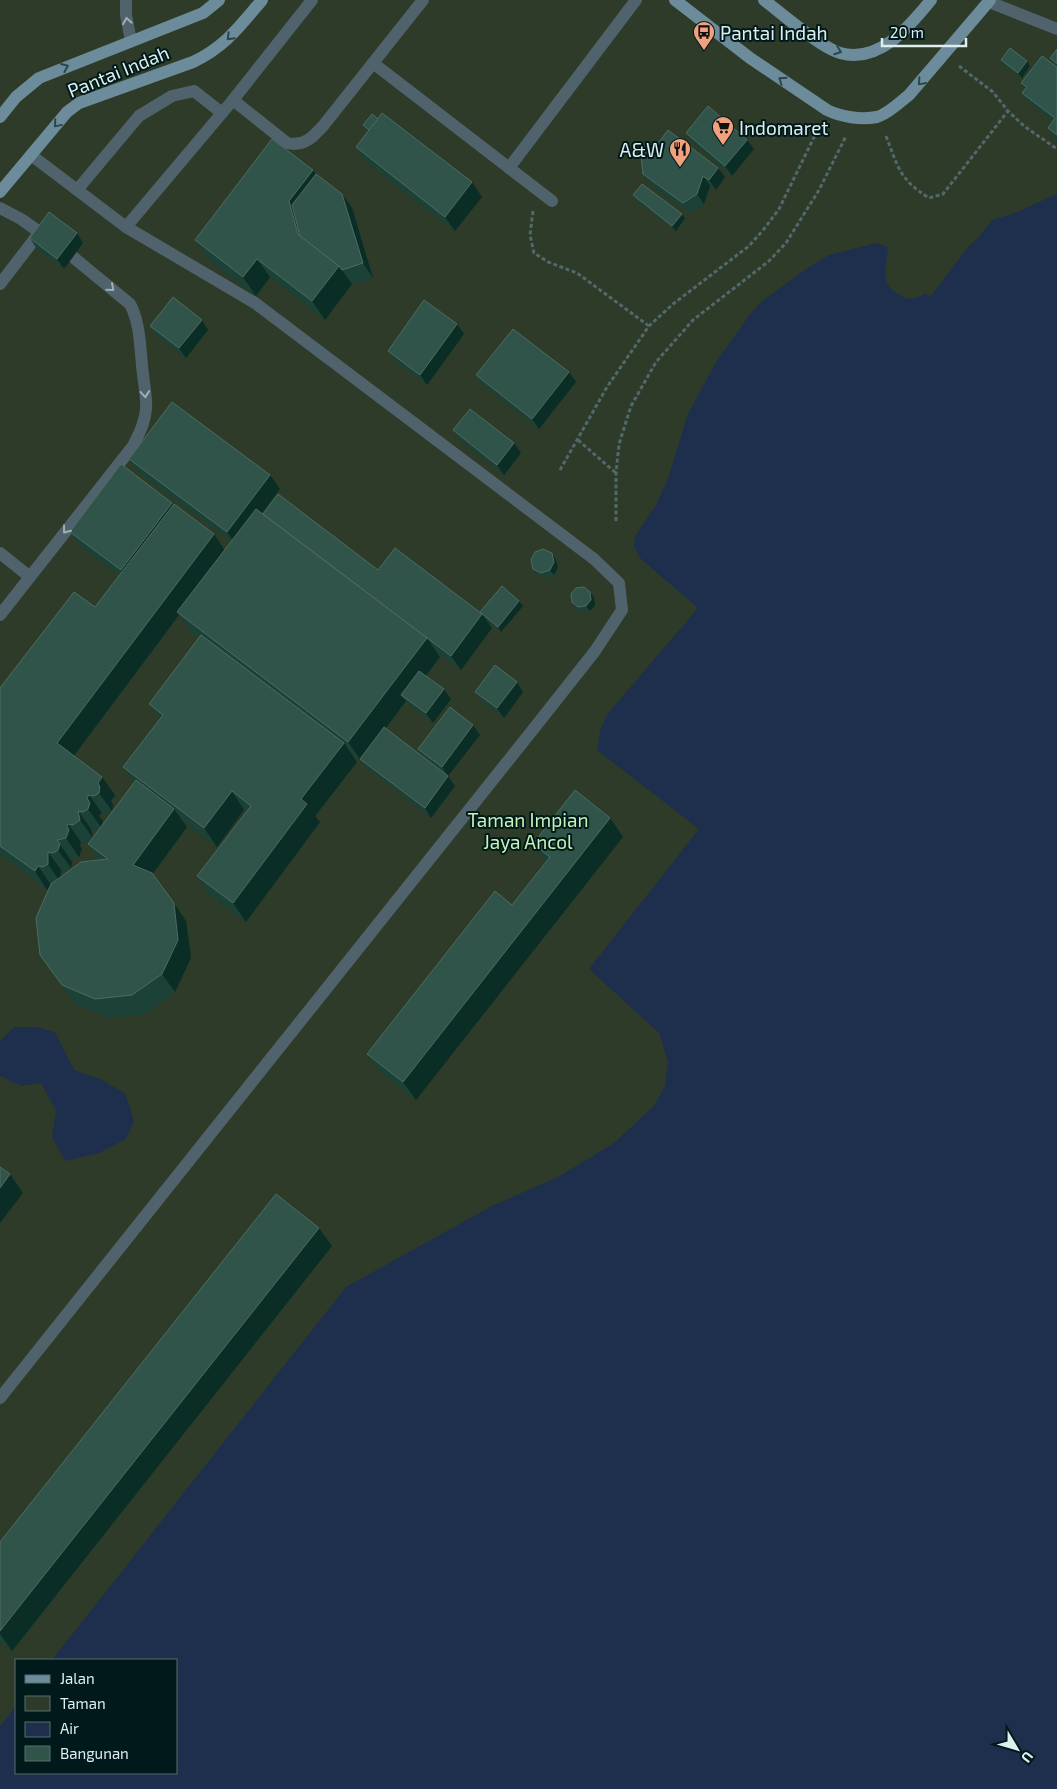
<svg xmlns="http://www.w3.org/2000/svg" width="1057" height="1789" font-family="'Exo 2',sans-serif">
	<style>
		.green { fill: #2d3b28; fill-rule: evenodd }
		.water { fill: #1e2f4e }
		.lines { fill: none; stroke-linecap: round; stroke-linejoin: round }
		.path { stroke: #51696b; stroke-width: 3; stroke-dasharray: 4 2.5; stroke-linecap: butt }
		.lane { stroke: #50636d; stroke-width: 12 }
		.secondary { stroke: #6c8b9b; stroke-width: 12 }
		.wall { fill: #1c4136; fill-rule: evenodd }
		.shaded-wall { fill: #0a2d26 }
		.building { fill: #31544a; stroke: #4c6c64 }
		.oneway { stroke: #9eafb4 }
		.oneway2 { stroke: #2b474e }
		.labels { text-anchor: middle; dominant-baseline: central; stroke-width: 4; stroke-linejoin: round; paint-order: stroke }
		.poi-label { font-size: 19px; fill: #deeeef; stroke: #00191a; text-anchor: start }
		.street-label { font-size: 19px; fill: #deeeef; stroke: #00191a }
		.park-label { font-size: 19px; fill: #c7f3b7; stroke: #00191a }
	</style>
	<rect width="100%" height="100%" fill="#052224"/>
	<path class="green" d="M0,0h1057v1789h-1057zM16,1660h160v113h-160z"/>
	<g class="water">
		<path d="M1057,194v1595h-1057v-63l16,-20v67h160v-113h-124l294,-373 146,-81 68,-30 54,-33 40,-37 11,-20 3,-24 -9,-29 -70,-64 110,-140 -102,-79 3,-19 6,-15 92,-108 -57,-49 -7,-12 1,-11 20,-29 13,-28 20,-65 28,-52 35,-49 10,-11 45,-33 23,-14 47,-12 12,4c-3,28 -9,40 20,52l11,-2 7,-4 4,4 39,-51 8,-7 15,-19 23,-7z"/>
		<polygon points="14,1027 36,1027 55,1032 74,1070 100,1079 125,1093 134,1121 126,1139 99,1153 65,1161 52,1137 56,1111 41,1083 21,1086 0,1076 0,1041"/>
	</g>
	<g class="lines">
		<g class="path">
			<polyline points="959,66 993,92 1008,111 1024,126 1057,149"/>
			<path d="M886,136c12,31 13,43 43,62l14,-4 65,-83"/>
			<polyline points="533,211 530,235 534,253 548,262 577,273 649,326"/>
			<polyline points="578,440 616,473"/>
			<polyline points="560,470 607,387 649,326 673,304 749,246 764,229 779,209 819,127"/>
			<polyline points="616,521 616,473 619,444 631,406 656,362 693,320 769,261 786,243 819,190 846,136"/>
		</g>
		<g class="lane">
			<polyline points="126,0 126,15 131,41"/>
			<polyline points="989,2 1057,29"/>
			<polyline points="373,63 552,201"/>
			<path d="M233,100l54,43c17,4 26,-6 36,-17l100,-126"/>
			<polyline points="509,168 636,0"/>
			<polyline points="77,190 139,116 172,96 194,91 222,113"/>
			<polyline points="0,208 21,219 45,236"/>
			<polyline points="126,227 233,100 312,0"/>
			<polyline points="0,284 40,232"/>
			<polyline points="0,553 30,577"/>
			<path d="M0,615l133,-169c6,-12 12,-23 13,-37 1,-11 -2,-24 -3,-35 -3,-22 -2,-50 -13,-70l-57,-47"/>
			<polyline points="0,1398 535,727 595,651 622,610 619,583 594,559 255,303 126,227 31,155"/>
		</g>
		<g class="secondary">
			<path d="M675,0l75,58 77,52c14,7 34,10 50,7 11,-3 23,-15 32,-22l81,-95"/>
			<path d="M764,0c17,13 57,48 76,53 39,11 69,-26 91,-53"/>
			<polyline points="0,117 16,97 39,78 203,13 219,0"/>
			<path d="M0,192l67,-80 12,-9 114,-41c32,-15 47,-36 69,-62"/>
		</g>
	</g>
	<g class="wall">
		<polygon points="1057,49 1057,66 1054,63 1050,58"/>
		<polygon points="1001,60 1027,61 1030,66 1022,78 1004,65"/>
		<polygon points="1057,67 1057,139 1054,137 1048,128 1053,121 1029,103 1022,93 1025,89 1021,83"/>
		<polygon points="363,125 482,197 455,231 366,162 356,147 368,131"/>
		<polygon points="686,133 754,149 732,176 693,143"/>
		<polygon points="316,174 342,194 352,208 373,278 352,284 325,320 270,277 256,296 208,259 195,240"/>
		<polygon points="643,174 725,177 716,190 710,186 704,204 689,213 650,184"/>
		<polygon points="633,195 685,218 676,231 636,200"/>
		<polygon points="77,233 83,243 64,269 36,248 30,238"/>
		<polygon points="150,326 208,330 186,358 157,336"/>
		<polygon points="464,334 427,385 395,361 388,351"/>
		<polygon points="476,375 576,382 539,429 483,385"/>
		<polygon points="453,430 514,443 521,453 504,475 460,440"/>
		<path d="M129,459l141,16 10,14 -18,24 116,57 102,42 43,-6 -22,26 -15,-12 6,8 -31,42 -25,-18 4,5 -14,19 18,13 7,10 -18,24 -25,-19 -2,-3 -20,28 69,57 -24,32 -64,-50 -6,-7 -11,-9 7,10 -42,54 5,6 -74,100 -36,-27 -13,-19 50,-65 -3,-1 -27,37 -34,-26 4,6 -35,47 34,47 5,37 -16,34 -30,22 -37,4 -34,-15 -34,-48 11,-70 -4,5 -47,-36v-166l95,-81 24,-32 -39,-29 -10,-14 102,-29 53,47 6,-9 -92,-68zM179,615l11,16 9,7 -50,66 11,15 -37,48 11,16 -33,43 2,-5 -4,-5 3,-3 5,1 5,-3 1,-6 -2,-4 4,-6 -41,-39zM100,828l-8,10 -1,-9 5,1zM91,839l-3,5 11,16 -38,17v-7l5,1 5,-3 1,-6 -2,-4 9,-1 3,-8 -2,-4 1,-3 5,2z"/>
		<polygon points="555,558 558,567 554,575 545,578 537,574 533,569"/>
		<polygon points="590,592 594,597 595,605 590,611 581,612 575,607 572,602"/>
		<polygon points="517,682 523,692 504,718 482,701 475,692"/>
		<polygon points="480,735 448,776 425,759 418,749"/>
		<polygon points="610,818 623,837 416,1100 380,1072 367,1054 512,905 546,862 533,844"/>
		<polygon points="332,1246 12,1651 0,1642 0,1542"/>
	</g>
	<g class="shaded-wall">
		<polygon points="1027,61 1030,66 1022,78 1018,73"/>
		<polygon points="747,140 754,149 732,176 725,166"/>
		<polygon points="718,168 725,177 716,190 709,180"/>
		<polygon points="313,170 326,189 301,238 298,234 289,201"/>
		<polygon points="703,176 710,186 704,204 697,194"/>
		<polygon points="472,182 482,197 455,231 445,217"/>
		<polygon points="342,194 352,208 373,278 363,263"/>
		<polygon points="682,214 685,218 676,231 672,226"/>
		<polygon points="77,233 83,243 64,269 57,259"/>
		<polygon points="257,259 270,277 256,296 243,277"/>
		<polygon points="339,266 352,284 325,320 312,301"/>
		<polygon points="202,320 208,330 186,358 179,348"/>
		<polygon points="457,324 464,334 427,385 420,375"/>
		<polygon points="569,372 576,382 539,429 532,419"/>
		<polygon points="514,443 521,453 504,475 497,465"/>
		<polygon points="270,475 280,489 237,546 227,532"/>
		<polygon points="172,503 182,517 131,584 121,570"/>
		<polygon points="214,534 226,552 177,612 179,615 70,761 57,743"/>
		<polygon points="552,553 555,558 558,567 554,575 550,570"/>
		<polygon points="590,592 594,597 595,605 590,611 586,606"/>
		<polygon points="519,601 523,606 501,632 498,627"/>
		<polygon points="482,614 492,628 461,670 451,656"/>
		<polygon points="427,638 440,657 408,699 401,695 406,701 362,760 360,759 348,742"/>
		<polygon points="517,682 523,692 504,718 497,708"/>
		<polygon points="444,689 451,699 433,723 426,713"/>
		<polygon points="473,725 480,735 448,776 442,767"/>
		<polygon points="344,743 357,762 315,816 320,822 246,922 233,903 301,799"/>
		<polygon points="448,776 455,786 431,818 425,808"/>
		<polygon points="102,777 115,795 111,801 113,805 112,811 99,793 98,783"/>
		<polygon points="232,791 244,810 217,847 204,828"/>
		<polygon points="89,795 102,813 99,816 103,821 101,827 88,809 87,798"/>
		<polygon points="174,809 187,827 146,883 133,865"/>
		<polygon points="78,811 91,829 93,838 80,820"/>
		<polygon points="610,818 623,837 416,1100 403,1082"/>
		<polygon points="68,824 81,842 80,845 82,849 79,857 66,838 67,826"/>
		<polygon points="57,840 72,862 71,868 58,850"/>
		<polygon points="48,852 61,870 61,883 48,864"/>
		<polygon points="38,866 51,885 47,890 35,871"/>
		<polygon points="174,903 186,921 191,958 175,992 162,974"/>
		<polygon points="10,1174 23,1193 0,1223 0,1188"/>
		<polygon points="319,1228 332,1246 12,1651 0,1634 0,1631"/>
	</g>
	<g class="building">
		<polygon points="1010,48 1027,61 1018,73 1001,60"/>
		<polygon points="1057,49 1057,64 1050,58"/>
		<polygon points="1042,56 1057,67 1057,135 1048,128 1055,118 1022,93 1027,87 1021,83"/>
		<polygon points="708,106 747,140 725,166 686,133"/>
		<polygon points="382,113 472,182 445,217 356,147"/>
		<polygon points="372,114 378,119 369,130 363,125"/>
		<polygon points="668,130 718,168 709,180 703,176 697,194 683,203 643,174 640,148 659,142"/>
		<polygon points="272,139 313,170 289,201 298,234 339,266 312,301 257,259 243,277 195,240"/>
		<polygon points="316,174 342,194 363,263 342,270 339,266 300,236 292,205"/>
		<polygon points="642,184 682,214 672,226 633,195"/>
		<polygon points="49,212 77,233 57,259 30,238"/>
		<polygon points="173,297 202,320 179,348 150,326"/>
		<polygon points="424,300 457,324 420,375 388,351"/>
		<polygon points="513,329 569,372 532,419 476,375"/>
		<polygon points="172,402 270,475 227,532 129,459"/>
		<polygon points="470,409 514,443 497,465 453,430"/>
		<polygon points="121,464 172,503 121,570 70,532"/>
		<polygon points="278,494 378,570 395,548 482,614 451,656 263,514"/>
		<polygon points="174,504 214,534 57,743 102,777 98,783 100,787 99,793 94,796 89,795 87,798 90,803 88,809 83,812 78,811 80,820 73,825 68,824 67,826 69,830 66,838 57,840 60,844 58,850 53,853 48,852 48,864 43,867 38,866 35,871 0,846 0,688 74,592 95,607"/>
		<polygon points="256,509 427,638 348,742 177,612"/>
		<polygon points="543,549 552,553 554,562 550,570 541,573 533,569 531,560 535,552"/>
		<polygon points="502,586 519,601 498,627 480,612"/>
		<polygon points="584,587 590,592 591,600 586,606 578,607 572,602 571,594 576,588"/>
		<polygon points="201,635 344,743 301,799 307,804 233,903 197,876 251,806 232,791 204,828 123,767 163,715 149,704"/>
		<polygon points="495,665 517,682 497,708 475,692"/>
		<polygon points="419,671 444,689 426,713 401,695"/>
		<polygon points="450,707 473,725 442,767 418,749"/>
		<polygon points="384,727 448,776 425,808 360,759"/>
		<polygon points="136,780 174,809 133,865 152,873 174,903 178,940 162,974 132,995 95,999 62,985 40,955 36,918 51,884 81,862 108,859 88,844"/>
		<polygon points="575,790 610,818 403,1082 367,1054 495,891 512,905 550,857 533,844"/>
		<polygon points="0,1167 10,1174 0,1188"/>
		<polygon points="276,1194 319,1228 0,1631 0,1542"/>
	</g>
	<defs><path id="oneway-chevron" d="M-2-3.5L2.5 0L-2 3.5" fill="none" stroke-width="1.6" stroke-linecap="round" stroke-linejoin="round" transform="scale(1.25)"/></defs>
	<g class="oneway">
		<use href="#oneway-chevron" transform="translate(127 21) rotate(-99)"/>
		<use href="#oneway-chevron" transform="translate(111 288) rotate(41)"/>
		<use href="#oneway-chevron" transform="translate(145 394) rotate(85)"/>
		<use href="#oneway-chevron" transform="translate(66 530) rotate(128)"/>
	</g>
	<g class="oneway2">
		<use href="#oneway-chevron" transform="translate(230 37) rotate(135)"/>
		<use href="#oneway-chevron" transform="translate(838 51) rotate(20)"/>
		<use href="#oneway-chevron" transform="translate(65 67) rotate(-23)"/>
		<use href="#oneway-chevron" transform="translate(782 80) rotate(-145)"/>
		<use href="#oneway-chevron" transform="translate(921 82) rotate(131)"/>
		<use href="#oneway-chevron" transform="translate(57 124) rotate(130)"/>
	</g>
	<defs>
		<g id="bus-pin" transform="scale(1.125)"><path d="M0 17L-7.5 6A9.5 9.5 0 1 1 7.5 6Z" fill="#f2a17e" stroke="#00191a"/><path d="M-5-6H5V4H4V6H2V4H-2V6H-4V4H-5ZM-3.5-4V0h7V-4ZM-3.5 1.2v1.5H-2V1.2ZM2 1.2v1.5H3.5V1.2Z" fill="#111"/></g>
		<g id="supermarket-pin" transform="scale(1.125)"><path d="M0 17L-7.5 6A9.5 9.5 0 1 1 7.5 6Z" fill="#f2a17e" stroke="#00191a"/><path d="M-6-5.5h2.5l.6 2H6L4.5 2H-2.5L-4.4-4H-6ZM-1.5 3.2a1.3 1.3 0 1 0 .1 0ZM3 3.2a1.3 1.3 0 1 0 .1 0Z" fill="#111"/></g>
		<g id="restaurant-pin" transform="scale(1.125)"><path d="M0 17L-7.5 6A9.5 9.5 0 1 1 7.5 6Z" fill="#f2a17e" stroke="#00191a"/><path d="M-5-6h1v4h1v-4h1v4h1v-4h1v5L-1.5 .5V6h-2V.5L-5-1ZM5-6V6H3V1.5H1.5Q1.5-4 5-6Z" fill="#111"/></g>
	</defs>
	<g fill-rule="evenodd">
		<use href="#bus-pin" x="704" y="32"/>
		<use href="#supermarket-pin" x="723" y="127"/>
		<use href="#restaurant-pin" x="680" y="149"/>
	</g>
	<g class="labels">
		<g class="poi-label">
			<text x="720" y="32">Pantai Indah</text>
			<text x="739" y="127">Indomaret</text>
			<text x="664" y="149" text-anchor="end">A&amp;W</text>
		</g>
		<g class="street-label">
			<text transform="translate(118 71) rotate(-22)">Pantai Indah</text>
		</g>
		<g class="park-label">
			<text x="528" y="819">Taman Impian<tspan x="528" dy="22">Jaya Ancol</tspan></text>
		</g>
	</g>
	<rect x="15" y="1659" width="162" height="115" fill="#00191a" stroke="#596e6f"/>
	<rect x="25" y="1675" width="25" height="8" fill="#6c8b9b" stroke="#596e6f"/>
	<text x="60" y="1684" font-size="15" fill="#deeeef">Jalan</text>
	<rect x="25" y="1696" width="25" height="15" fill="#2d3b28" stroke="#596e6f"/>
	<text x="60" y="1709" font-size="15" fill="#deeeef">Taman</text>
	<rect x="25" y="1722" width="25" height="15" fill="#1e2f4e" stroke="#596e6f"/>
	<text x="60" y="1734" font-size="15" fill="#deeeef">Air</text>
	<rect x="25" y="1746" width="25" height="15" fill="#31544a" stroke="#596e6f"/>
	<text x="60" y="1759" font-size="15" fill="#deeeef">Bangunan</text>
	<g transform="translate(1017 1749) rotate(128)" stroke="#00191a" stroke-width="4" paint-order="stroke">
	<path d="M0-4L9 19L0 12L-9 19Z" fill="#deeeef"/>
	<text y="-8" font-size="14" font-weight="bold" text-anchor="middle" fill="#deeeef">U</text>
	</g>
	<path d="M882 38v8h84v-8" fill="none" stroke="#deeeef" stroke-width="2.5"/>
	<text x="890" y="38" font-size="15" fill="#deeeef" stroke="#00191a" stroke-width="4" paint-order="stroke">20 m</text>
</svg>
